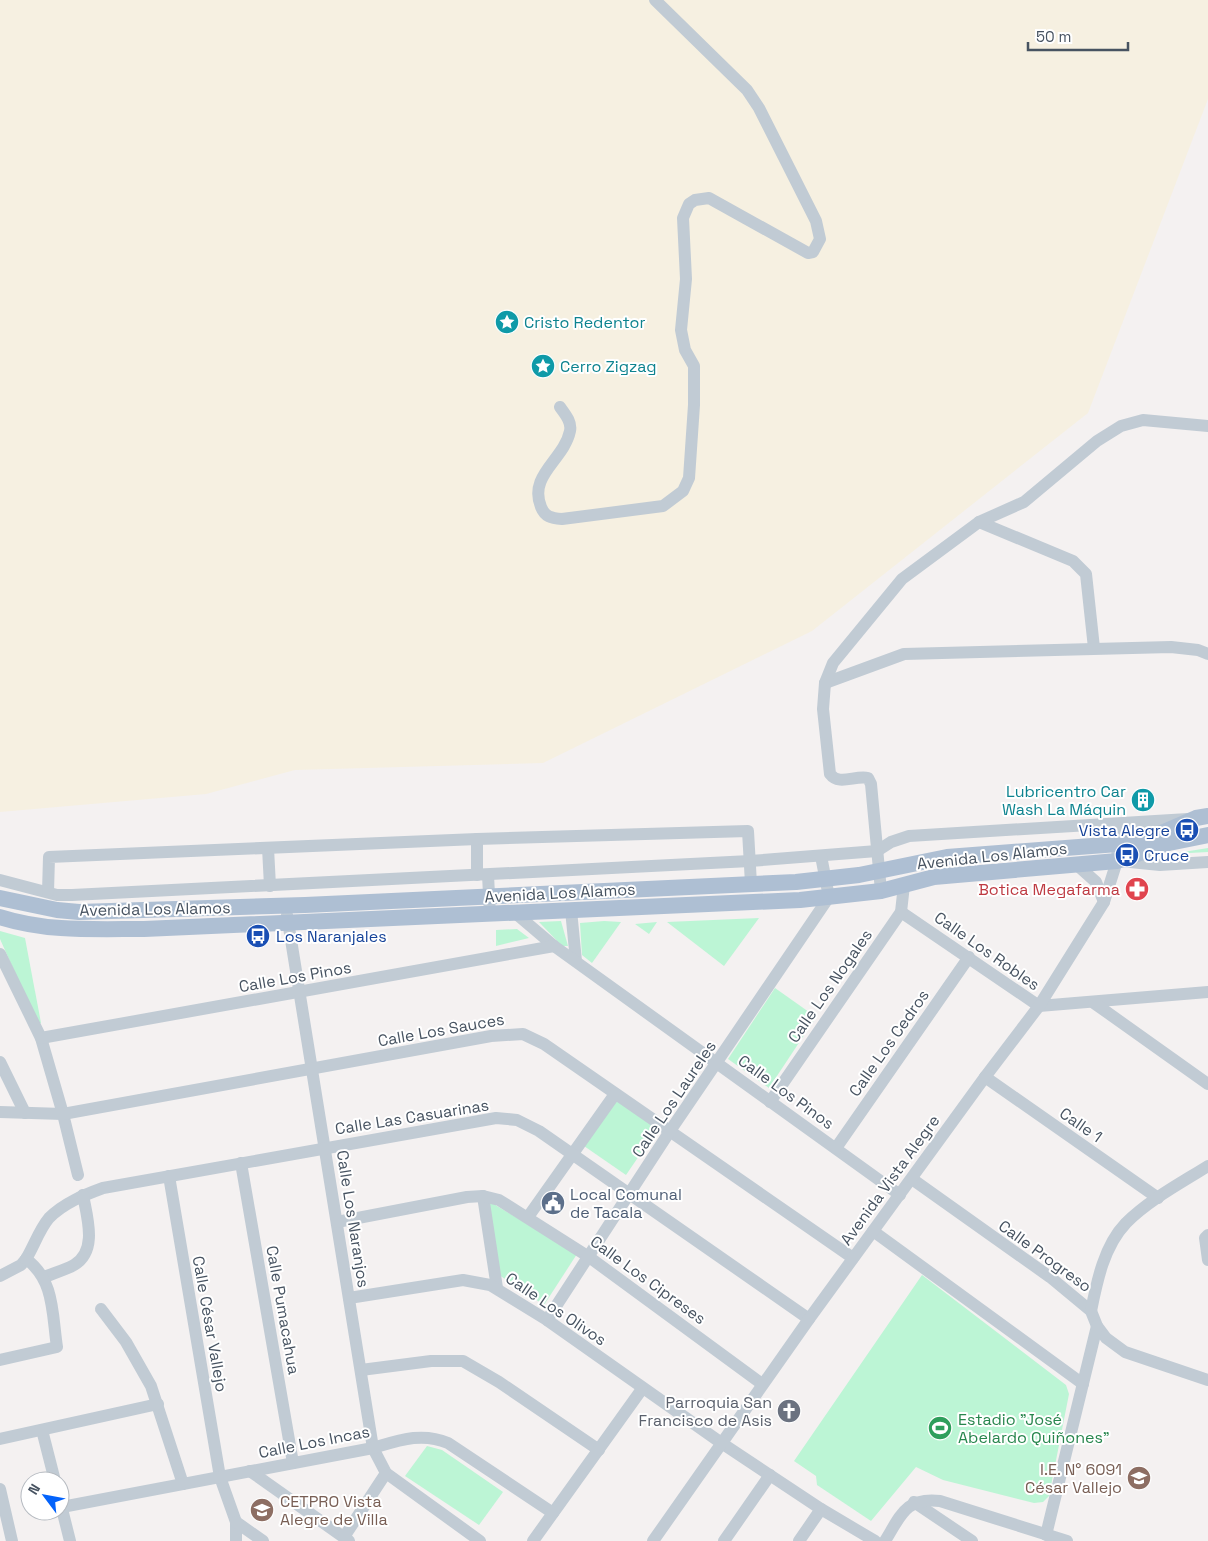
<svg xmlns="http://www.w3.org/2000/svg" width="1208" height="1541" font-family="'Space Grotesk',sans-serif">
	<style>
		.green { fill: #bcf5d5 }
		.sand { fill: #f6f0e1 }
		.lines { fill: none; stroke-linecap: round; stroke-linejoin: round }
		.minor { stroke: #c1cbd4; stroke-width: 12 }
		.major { stroke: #aebfd3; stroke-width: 16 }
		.labels { text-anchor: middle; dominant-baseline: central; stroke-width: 4; stroke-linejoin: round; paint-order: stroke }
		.culture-label { font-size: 16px; fill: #0d838f; stroke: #fff; text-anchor: start }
		.transit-label { font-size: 16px; fill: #164399; stroke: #fff; text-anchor: start }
		.street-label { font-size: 16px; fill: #475361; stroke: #fff }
		.health-label { font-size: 16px; fill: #be3a42; stroke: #fff; text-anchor: end }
		.service-label { font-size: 16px; fill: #4e5e75; stroke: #fff; text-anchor: start }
		.worship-label { font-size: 16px; fill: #5b616d; stroke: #fff; text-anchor: end }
		.leisure-label { font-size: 16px; fill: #27864d; stroke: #fff; text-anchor: start }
		.education-label { font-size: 16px; fill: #785e54; stroke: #fff; text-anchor: end }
	</style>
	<rect width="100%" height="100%" fill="#f4f1f1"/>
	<g class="green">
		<polygon points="1208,848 1208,852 1171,854"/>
		<polygon points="759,918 724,966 667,922"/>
		<polygon points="561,921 568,946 562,946 539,922"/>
		<polygon points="604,921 621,922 592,963 582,955 580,923"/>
		<polygon points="657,922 649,934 635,924"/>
		<polygon points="517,929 529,938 496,946 496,930"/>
		<polygon points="0,931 25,938 41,1023 38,1024 0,939"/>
		<polygon points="775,988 816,1017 769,1088 728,1059"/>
		<polygon points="616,1099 658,1128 626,1175 584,1146"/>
		<polygon points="492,1203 577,1254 544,1305 499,1275 488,1204"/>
		<polygon points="922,1275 1066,1385 1069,1394 1049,1496 1043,1502 1034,1503 943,1480 916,1467 871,1521 817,1485 816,1476 794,1461"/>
		<polygon points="427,1446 442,1450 503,1492 479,1525 405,1476"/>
	</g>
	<polygon class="sand" points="0,0 1208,0 1208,99 1088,413 812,631 543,763 295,770 206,794 0,812"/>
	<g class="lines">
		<g class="minor">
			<path d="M560,407c5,7 12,15 10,24 -6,29 -42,44 -29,76 4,10 10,11 21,12l101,-13 20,-15 6,-13 5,-73v-39l-9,-16 -4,-20 5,-51 -3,-61 6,-14 6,-4 14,-2 99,55 5,-1 7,-13 -4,-18 -57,-113 -12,-18 -92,-90"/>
			<polyline points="979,522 1073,561 1086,574 1094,648"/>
			<polyline points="825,683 904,654 1171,647 1198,650 1208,654"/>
			<polyline points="477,839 477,875"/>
			<polyline points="268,848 270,886"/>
			<polyline points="1120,861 1160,865 1208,862"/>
			<polyline points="1077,865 1096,882 1104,902"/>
			<polyline points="488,875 490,914"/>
			<polyline points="0,880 57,895 72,895 750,861 877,851 891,842 909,836 1188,819"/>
			<path d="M881,891l-10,-107 -3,-6c-13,-3 -29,8 -38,-4l-7,-65 2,-26 8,-20 69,-84 77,-57 45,-20 73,-61 24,-15 22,-6 65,6"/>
			<polyline points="48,892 49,857 477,839 748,831 751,884"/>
			<polyline points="571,910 576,961"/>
			<polyline points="514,912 554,946 900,1195"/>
			<polyline points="901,912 1039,1006 1208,992"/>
			<polyline points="287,915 373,1448 386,1473 480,1541"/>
			<polyline points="0,954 41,1038 63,1114 78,1175"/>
			<polyline points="1094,1003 1208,1084"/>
			<polyline points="41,1038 554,946"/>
			<polyline points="0,1062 25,1113"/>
			<polyline points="985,1077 1158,1198"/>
			<polyline points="770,1102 901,912 904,885"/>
			<polyline points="0,1112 63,1114 491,1036 523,1034 544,1044 853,1258"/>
			<polyline points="836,1148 969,957"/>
			<polyline points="241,1163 293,1463"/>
			<polyline points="169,1176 220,1477 236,1522 236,1541"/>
			<polyline points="912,1179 1050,1277 1091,1311 1097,1326 1106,1338 1125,1352 1208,1380"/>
			<polyline points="483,1196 497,1288"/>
			<polyline points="528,1217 615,1094"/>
			<polyline points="337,1222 467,1197 483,1196 499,1200 589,1257 762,1384"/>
			<polyline points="873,1231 1083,1384"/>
			<polyline points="1208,1235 1205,1238 1208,1260"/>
			<path d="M0,1276l21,-11 5,-6c8,-13 13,-29 23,-41 15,-15 35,-23 54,-30l393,-70 21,2 22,11 270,188"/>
			<path d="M44,1277c10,-4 21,-7 30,-12 24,-14 13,-48 9,-70"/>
			<polyline points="349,1298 463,1280 490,1285 547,1320 720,1442 821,1509 875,1541"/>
			<polyline points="101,1309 126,1342 151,1386 183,1484"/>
			<path d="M1091,1311c6,-30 13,-65 35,-88 23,-23 55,-40 82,-57"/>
			<polyline points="547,1320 670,1131 829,897 821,856"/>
			<path d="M0,1360l57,-13c-5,-32 -2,-67 -31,-88"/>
			<polyline points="361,1370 431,1361 463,1361 499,1382 599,1450"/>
			<polyline points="42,1430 55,1481"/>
			<polyline points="0,1439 158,1404"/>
			<polyline points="250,1471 349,1541"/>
			<polyline points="0,1489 12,1541"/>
			<polyline points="60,1501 70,1541"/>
			<polyline points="914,1502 972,1541"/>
			<path d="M62,1507l311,-59c27,-8 49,-16 75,-5l105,70"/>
			<polyline points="236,1522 263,1541"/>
			<polyline points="1046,1535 1097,1326"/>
			<polyline points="344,1537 386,1473"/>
			<polyline points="533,1541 642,1389"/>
			<polyline points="653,1541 809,1319 985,1077 1039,1006 1104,902 1117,861 1119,824"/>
			<polyline points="724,1541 770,1475"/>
			<polyline points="799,1541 821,1509"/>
			<path d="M885,1541c16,-26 21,-44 55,-40l127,40"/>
		</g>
		<g class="major">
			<polyline points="0,898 57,910 79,912 305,905 796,882 859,875 947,857 1118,844 1152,837 1196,818 1208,816"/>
			<path d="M0,917c47,15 95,12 144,12l656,-29 81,-9 53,-14 183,-16 52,-18 39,-8"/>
		</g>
	</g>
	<defs>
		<g id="sight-disc" transform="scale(1.25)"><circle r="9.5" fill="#0f9aa8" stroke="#fff"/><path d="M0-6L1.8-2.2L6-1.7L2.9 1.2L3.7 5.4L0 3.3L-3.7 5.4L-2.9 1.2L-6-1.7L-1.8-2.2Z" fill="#fff"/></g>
		<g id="building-disc" transform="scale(1.25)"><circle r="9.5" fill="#0f9aa8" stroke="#fff"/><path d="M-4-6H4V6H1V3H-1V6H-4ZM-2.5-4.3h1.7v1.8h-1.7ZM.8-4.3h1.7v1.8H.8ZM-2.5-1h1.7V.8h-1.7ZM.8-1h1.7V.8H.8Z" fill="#fff"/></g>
		<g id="bus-disc" transform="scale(1.25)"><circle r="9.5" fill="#1a4fb4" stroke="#fff"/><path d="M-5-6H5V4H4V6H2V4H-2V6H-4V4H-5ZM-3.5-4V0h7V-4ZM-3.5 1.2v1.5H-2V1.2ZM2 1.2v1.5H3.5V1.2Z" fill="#fff"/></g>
		<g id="pharmacy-disc" transform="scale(1.25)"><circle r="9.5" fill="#e0444e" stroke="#fff"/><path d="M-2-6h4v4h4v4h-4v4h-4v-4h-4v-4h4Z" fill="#fff"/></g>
		<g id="civic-disc" transform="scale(1.25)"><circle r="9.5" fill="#5c6f8a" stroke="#fff"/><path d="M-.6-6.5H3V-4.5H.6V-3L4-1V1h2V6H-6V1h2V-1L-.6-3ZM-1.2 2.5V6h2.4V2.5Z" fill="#fff"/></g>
		<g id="church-disc" transform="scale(1.25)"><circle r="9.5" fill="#6b7280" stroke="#fff"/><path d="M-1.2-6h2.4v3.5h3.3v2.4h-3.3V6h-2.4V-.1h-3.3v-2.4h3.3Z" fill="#fff"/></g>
		<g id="stadium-disc" transform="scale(1.25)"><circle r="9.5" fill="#2e9e5b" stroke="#fff"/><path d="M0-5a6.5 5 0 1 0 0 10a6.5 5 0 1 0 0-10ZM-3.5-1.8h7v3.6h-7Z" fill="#fff"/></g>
		<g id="school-disc" transform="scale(1.25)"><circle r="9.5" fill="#8d6e63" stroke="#fff"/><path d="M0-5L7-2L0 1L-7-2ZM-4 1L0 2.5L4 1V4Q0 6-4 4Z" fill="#fff"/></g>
		<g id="university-disc" transform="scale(1.25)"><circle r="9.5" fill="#8d6e63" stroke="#fff"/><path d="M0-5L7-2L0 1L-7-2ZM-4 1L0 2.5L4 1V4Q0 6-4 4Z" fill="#fff"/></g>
	</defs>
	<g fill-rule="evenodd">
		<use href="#sight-disc" x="507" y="322"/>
		<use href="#sight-disc" x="543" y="366"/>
		<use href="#building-disc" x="1143" y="800"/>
		<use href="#bus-disc" x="1187" y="830"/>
		<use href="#bus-disc" x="1127" y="855"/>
		<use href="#pharmacy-disc" x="1137" y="889"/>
		<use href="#bus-disc" x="258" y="936"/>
		<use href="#civic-disc" x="553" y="1203"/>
		<use href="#church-disc" x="789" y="1411"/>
		<use href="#stadium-disc" x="940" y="1428"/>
		<use href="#school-disc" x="1139" y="1478"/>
		<use href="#university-disc" x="262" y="1510"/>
	</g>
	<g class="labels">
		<g class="culture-label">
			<text x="524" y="322">Cristo Redentor</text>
			<text x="560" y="366">Cerro Zigzag</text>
			<text x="1126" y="791" text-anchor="end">Lubricentro Car<tspan x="1126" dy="18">Wash La Máquin</tspan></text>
		</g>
		<g class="transit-label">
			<text x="1170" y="830" text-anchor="end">Vista Alegre</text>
			<text x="1144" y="855">Cruce</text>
			<text x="276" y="936">Los Naranjales</text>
		</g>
		<g class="street-label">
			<text transform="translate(992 856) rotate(-6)">Avenida Los Alamos</text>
			<text transform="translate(560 893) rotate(-3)">Avenida Los Alamos</text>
			<text transform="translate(155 909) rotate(-1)">Avenida Los Alamos</text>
			<text transform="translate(987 951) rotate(35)">Calle Los Robles</text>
			<text transform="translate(295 977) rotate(-10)">Calle Los Pinos</text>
			<text transform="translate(830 986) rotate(-55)">Calle Los Nogales</text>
			<text transform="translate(441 1030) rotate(-10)">Calle Los Sauces</text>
			<text transform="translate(889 1043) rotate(-55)">Calle Los Cedros</text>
			<text transform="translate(786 1092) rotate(36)">Calle Los Pinos</text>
			<text transform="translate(674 1099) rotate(-56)">Calle Los Laureles</text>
			<text transform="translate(412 1117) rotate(-9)">Calle Las Casuarinas</text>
			<text transform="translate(1081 1125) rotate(35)">Calle 1</text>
			<text transform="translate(890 1180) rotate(-54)">Avenida Vista Alegre</text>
			<text transform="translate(353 1219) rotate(81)">Calle Los Naranjos</text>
			<text transform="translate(1045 1256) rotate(36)">Calle Progreso</text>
			<text transform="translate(648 1280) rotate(36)">Calle Los Cipreses</text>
			<text transform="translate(556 1309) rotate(34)">Calle Los Olivos</text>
			<text transform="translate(283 1310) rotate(80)">Calle Pumacahua</text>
			<text transform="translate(210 1324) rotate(80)">Calle César Vallejo</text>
			<text transform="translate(314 1442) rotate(-11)">Calle Los Incas</text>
		</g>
		<g class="health-label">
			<text x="1120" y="889">Botica Megafarma</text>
		</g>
		<g class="service-label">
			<text x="570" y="1194">Local Comunal<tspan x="570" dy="18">de Tacala</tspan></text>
		</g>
		<g class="worship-label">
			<text x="772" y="1402">Parroquia San<tspan x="772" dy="18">Francisco de Asis</tspan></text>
		</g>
		<g class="leisure-label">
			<text x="958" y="1419">Estadio "José<tspan x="958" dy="18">Abelardo Quiñones"</tspan></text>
		</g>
		<g class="education-label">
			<text x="1122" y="1469">I.E. N° 6091<tspan x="1122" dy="18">César Vallejo</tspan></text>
			<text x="280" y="1501" text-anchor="start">CETPRO Vista<tspan x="280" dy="18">Alegre de Villa</tspan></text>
		</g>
	</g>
	<g transform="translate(45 1496) rotate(302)"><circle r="24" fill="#ffffff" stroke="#b5bac0"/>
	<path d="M0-4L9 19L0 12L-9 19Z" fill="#0463fb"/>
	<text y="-8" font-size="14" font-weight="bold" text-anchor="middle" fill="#475361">N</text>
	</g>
	<path d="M1028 42v8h100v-8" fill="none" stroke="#475361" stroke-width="2.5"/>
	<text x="1036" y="42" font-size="15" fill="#475361" stroke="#ffffff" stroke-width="4" paint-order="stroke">50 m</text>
</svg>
